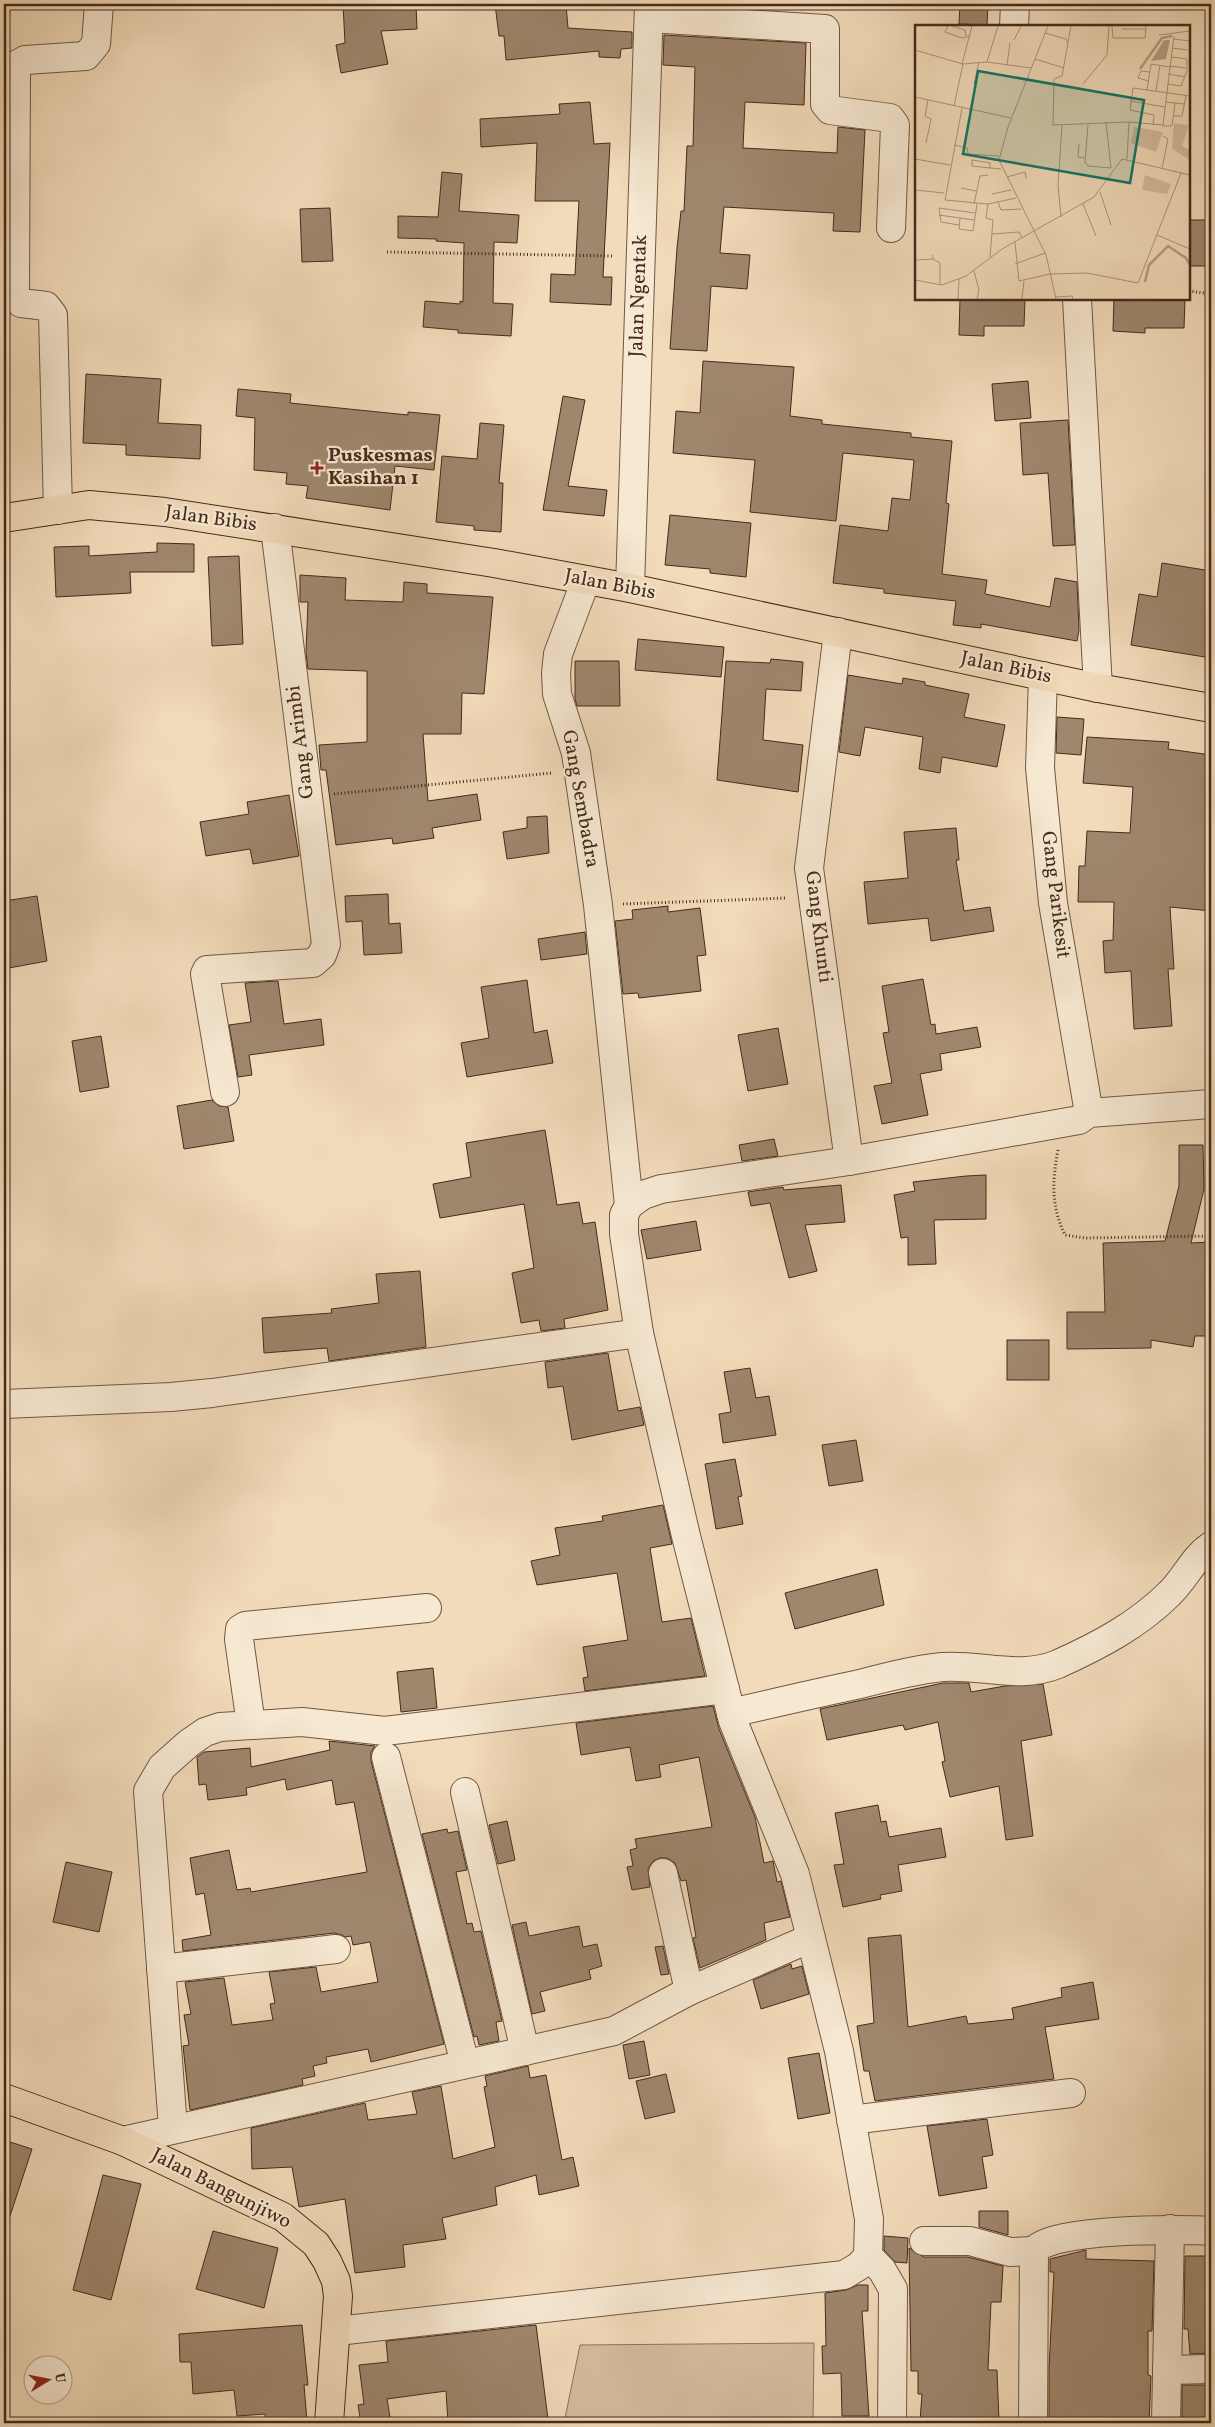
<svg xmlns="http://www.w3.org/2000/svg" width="1215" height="2427" font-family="Vollkorn,serif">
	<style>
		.green { fill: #d5bd9f; stroke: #8d745d }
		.building { fill: #9f876e; stroke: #452b1b }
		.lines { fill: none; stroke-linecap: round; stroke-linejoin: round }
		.minor-casing { stroke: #705743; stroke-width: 30 }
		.major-casing { stroke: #452b1b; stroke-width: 30 }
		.path { stroke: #452b1b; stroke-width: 3; stroke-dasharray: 1 2.5; stroke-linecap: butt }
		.minor { stroke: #f7e8d2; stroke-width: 28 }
		.major { stroke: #f2dbba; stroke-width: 28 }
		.poi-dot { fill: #8f2418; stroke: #f7e8d2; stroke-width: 2 }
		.labels { text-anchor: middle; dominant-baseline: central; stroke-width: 4.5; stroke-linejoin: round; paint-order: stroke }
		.street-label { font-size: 20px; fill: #452b1b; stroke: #f7e8d2 }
		.poi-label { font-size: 20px; font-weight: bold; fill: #452b1b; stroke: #f7e8d2; text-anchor: start }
		.inset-river { fill: none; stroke: #b79f84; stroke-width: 2.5 }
		.inset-road { fill: none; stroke: #ad957a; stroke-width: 1 }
		.view { fill: #0f766e; fill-opacity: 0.15; stroke: #0f766e; stroke-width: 2.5 }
		.inset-edge { fill: none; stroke: #452b1b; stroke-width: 2.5 }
	</style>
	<rect width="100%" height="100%" fill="#f2dbba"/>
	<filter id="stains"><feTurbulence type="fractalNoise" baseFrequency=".004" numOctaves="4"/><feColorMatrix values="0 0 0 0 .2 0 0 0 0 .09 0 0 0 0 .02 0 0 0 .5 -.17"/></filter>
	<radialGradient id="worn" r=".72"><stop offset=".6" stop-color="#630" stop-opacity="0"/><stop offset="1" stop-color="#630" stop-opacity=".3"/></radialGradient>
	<polygon class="green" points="814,2343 813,2423 564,2423 580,2345"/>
	<g class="building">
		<polygon points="343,4 416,4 417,29 381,31 388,64 341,73 336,45 345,43"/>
		<polygon points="495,4 566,4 568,28 632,32 632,48 621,49 620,58 599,57 599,51 506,60 504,36 499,36"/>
		<polygon points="960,4 988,4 987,25 959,24"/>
		<polygon points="664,35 806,43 804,105 745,102 743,148 837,153 838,127 865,130 860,232 833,231 834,213 724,207 720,253 750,255 747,289 711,286 707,351 670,349 677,248 681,211 684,211 687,146 693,146 695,67 663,65"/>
		<polygon points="590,102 594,144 610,143 603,277 612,277 611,305 550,302 551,274 575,275 579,201 535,201 537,143 481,147 480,119 560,114 559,104"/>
		<polygon points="442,172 462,174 459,211 519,215 517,243 494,242 493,303 513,304 511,336 458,333 458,330 423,327 425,301 460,304 460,301 463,302 464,243 436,241 437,239 398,238 398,216 438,217"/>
		<polygon points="330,208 333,261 302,262 300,209"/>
		<rect x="1189" y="220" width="22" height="46"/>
		<polygon points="960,299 1025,299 1024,326 984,326 984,336 959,335"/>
		<polygon points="1114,299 1185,299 1184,328 1145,328 1145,333 1113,331"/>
		<polygon points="703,361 794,367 790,416 822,420 822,424 911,433 911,437 952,441 946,503 949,504 942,574 987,580 985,594 1050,607 1055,578 1077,582 1079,630 1077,641 981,624 981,628 953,625 956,601 884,593 884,589 833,583 840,525 888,531 892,498 910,500 914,460 843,453 836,521 750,512 755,460 673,453 676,411 700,413"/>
		<polygon points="86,374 161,379 158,423 201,425 200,459 126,455 126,445 83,443"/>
		<polygon points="1028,381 1031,418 995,421 992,384"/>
		<polygon points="238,389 291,394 290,403 408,415 408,412 440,415 434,470 395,466 390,510 306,498 308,486 286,484 287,473 254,470 255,418 236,416"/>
		<polygon points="563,396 585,400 568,486 607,490 604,516 543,510"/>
		<polygon points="1068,420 1075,545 1053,546 1048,473 1023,475 1020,423"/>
		<polygon points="480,423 504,425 499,483 503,483 501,532 474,530 474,526 436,522 442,456 477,459"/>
		<polygon points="670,515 751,523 746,577 710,573 710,569 665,565"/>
		<polygon points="157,543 194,544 194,572 130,572 131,593 56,597 54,547 89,546 89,556 157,552"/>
		<polygon points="239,556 243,644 212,646 208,557"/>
		<polygon points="1162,563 1211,571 1211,658 1131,645 1139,594 1157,597"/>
		<polygon points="300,575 346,578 345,600 403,602 404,582 427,584 427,593 493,597 484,694 462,693 461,734 423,734 428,801 477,794 481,820 432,828 434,838 393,844 392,838 336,845 326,770 321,770 319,745 367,742 367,671 308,669 306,652 308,602 300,602"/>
		<polygon points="638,639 724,647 721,677 635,670"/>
		<polygon points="771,659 803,662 801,691 766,689 763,740 803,745 798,792 717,780 726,661 770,663"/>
		<polygon points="575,661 619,661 620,706 577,706 575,699"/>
		<polygon points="848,675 902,684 903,678 925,682 925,685 969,694 964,717 1005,725 997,767 942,757 940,773 919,769 923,737 865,727 860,756 839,752"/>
		<polygon points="1057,717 1084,719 1081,755 1056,753"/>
		<polygon points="1087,737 1169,742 1168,749 1211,755 1211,829 1205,870 1211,870 1211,911 1170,907 1174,969 1168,969 1172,1026 1134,1029 1131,971 1105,973 1103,941 1113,940 1114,902 1078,902 1079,866 1085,866 1087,831 1130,833 1133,787 1083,783"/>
		<polygon points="289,795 299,856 253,864 250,849 206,856 200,822 249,814 247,802"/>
		<polygon points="547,816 549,853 507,859 503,832 527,828 527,817"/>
		<polygon points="956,828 959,860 956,860 964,911 990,907 994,931 931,941 928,918 868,924 864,882 908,878 904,832"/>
		<polygon points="388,894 389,924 400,923 402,953 364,955 362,921 346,922 345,896"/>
		<polygon points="37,896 47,961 9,968 4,938 4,901"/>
		<polygon points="668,906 668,912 700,908 706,955 697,956 701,991 639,998 638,993 623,994 615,921 633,919 632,910"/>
		<polygon points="585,932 587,954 541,960 538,939"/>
		<polygon points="923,979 931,1025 935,1024 936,1034 977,1027 981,1047 940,1054 942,1070 920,1074 928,1115 882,1124 874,1086 892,1083 883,1033 889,1032 882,986"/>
		<polygon points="527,980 534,1033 547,1030 553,1063 467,1077 461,1043 489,1038 481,987"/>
		<polygon points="278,981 284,1024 321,1019 324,1045 249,1055 252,1075 238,1077 229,1025 251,1022 245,983"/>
		<polygon points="778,1028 788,1084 748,1091 738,1035"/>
		<polygon points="101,1036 109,1087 80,1092 72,1041"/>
		<polygon points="212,1100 219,1106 228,1107 234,1141 184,1149 177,1106"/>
		<polygon points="545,1130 557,1205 579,1202 583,1224 595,1222 608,1310 564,1319 565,1328 541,1331 539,1320 521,1323 512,1273 534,1268 524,1204 440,1218 433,1184 471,1177 466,1143"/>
		<polygon points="774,1139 778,1156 742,1161 739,1145"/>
		<polygon points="1179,1145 1203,1145 1204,1189 1191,1243 1211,1242 1211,1336 1195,1336 1193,1347 1151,1340 1151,1348 1067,1349 1067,1312 1105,1312 1103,1243 1165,1241 1179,1186"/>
		<polygon points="986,1175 986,1219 934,1220 936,1264 908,1265 908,1237 901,1238 894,1195 915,1191 913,1182 966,1176"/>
		<polygon points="841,1185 845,1222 805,1225 817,1271 789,1278 770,1203 751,1206 748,1192 783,1187 784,1190"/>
		<polygon points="696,1221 701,1250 647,1259 641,1230"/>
		<polygon points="420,1271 426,1347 329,1361 327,1348 264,1353 262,1318 332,1313 331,1309 379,1303 376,1274"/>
		<rect x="1007" y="1340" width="42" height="40"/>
		<polygon points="608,1353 618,1411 640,1407 644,1425 572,1440 563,1386 548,1388 545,1362"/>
		<polygon points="750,1368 756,1398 769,1396 776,1435 723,1443 719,1414 731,1412 724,1372"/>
		<polygon points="856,1440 863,1481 829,1486 822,1445"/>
		<polygon points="735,1459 742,1496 738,1497 743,1524 716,1529 705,1464"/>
		<polygon points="663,1505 672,1544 650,1548 662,1622 691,1618 705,1676 585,1691 583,1678 588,1677 583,1647 628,1640 617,1573 537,1585 531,1561 560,1555 555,1528 603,1521 602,1516"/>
		<polygon points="877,1569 884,1605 795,1629 785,1593"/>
		<polygon points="433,1668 437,1708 401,1712 397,1672"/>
		<polygon points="943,1683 969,1683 971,1692 1005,1686 1043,1684 1052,1735 1021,1741 1033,1836 1006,1840 999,1786 950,1797 942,1762 945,1761 938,1722 905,1730 903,1725 827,1740 820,1709"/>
		<polygon points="713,1706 719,1729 755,1817 764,1863 773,1861 777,1882 781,1881 790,1917 764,1923 766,1940 700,1968 693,1938 696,1937 686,1880 681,1881 675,1863 667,1858 660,1858 653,1861 648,1869 650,1887 632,1890 627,1867 633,1866 630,1850 637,1848 635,1839 712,1827 699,1757 659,1765 661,1777 636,1781 630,1747 581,1755 576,1723"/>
		<polygon points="329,1741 375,1746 371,1752 371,1761 444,2044 371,2062 368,2049 326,2057 327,2063 313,2066 315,2076 302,2079 303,2085 190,2110 183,2046 189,2045 184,2015 191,2014 185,1982 224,1978 232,2025 273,2020 270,2004 275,2003 269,1972 316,1967 321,1992 378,1982 370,1942 353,1945 351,1936 345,1937 342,1935 334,1933 183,1951 182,1940 211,1935 204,1893 196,1895 190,1858 229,1850 237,1890 250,1888 251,1892 367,1872 354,1802 336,1805 332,1780 287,1790 285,1779 246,1788 247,1795 208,1800 206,1784 199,1785 197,1757 204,1752 250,1748 251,1767 330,1750"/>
		<polygon points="878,1805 881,1822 886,1821 889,1837 941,1828 946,1857 898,1865 902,1891 880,1895 881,1899 843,1907 834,1865 844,1864 835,1813"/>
		<polygon points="507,1821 515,1860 498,1864 489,1825"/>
		<polygon points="447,1829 448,1833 458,1831 467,1870 456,1872 467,1924 472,1923 474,1932 481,1931 502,2021 496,2022 499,2041 479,2045 477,2036 474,2037 422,1834"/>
		<polygon points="66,1862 112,1872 99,1932 53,1922"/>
		<polygon points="526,1922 529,1936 579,1926 583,1947 597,1944 602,1966 589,1970 591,1979 540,1992 545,2011 532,2014 512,1925"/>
		<polygon points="901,1935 908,2027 966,2016 968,2024 1014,2019 1012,2008 1062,1997 1061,1988 1093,1982 1099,2019 1045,2027 1054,2079 875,2101 869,2071 864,2071 857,2026 874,2023 868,1938"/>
		<polygon points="663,1946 669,1974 661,1975 655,1947"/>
		<polygon points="791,1964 792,1969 802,1966 809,1994 761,2009 753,1980"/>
		<polygon points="644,2041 650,2075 629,2079 623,2045"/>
		<polygon points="819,2053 830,2113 798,2119 788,2058"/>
		<polygon points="528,2066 530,2078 546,2075 562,2160 573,2157 579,2186 539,2195 536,2175 495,2187 497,2205 442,2218 446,2239 403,2245 405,2267 355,2273 345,2199 299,2207 292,2167 252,2169 251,2128 365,2103 368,2120 417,2114 412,2092 441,2086 453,2159 495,2147 484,2087 487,2086 485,2076"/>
		<polygon points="666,2074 675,2112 645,2119 636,2081"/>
		<polygon points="987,2119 993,2155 982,2157 987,2188 939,2196 927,2126"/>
		<polygon points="4,2140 32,2149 8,2222 4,2221"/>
		<polygon points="103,2175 141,2184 111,2300 73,2290"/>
		<polygon points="979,2211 1008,2211 1008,2235 979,2227"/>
		<polygon points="213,2231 278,2248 264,2308 196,2289"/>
		<polygon points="884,2236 908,2238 907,2263 895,2262 884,2250"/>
		<polygon points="909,2248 924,2257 968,2257 1003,2266 1001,2302 991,2302 988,2370 997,2370 999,2421 949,2423 920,2421 922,2394 918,2394 918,2371 911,2371"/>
		<polygon points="1086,2250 1086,2259 1154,2261 1152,2331 1148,2331 1148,2375 1151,2376 1149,2423 1049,2423 1049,2368 1054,2272 1050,2272 1050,2259"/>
		<polygon points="1185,2256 1211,2256 1211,2353 1190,2354 1188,2329 1184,2329"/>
		<polygon points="858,2285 868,2285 868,2311 862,2311 869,2416 842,2416 841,2373 823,2374 822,2346 826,2346 825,2293 846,2290"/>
		<polygon points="302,2325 308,2385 304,2385 307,2421 266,2423 265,2414 237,2416 234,2390 193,2394 191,2362 180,2362 179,2334"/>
		<polygon points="536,2325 548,2419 448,2423 446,2391 387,2399 391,2423 361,2423 358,2405 364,2404 359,2365 388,2362 386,2341"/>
		<polygon points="1182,2385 1211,2385 1211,2420 1182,2418"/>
	</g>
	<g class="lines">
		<g class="minor-casing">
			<g id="minor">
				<polyline points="649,18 825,29 825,104 830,110 890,118 895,125 891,228"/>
				<polyline points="1014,26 1015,4"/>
				<polyline points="1077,299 1098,688"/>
				<polyline points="58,510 53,315 46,306 21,303 15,295 16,65 25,60 86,56 96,44 99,4"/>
				<polyline points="586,580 558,654 556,673 557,694 576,753 598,905 629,1205"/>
				<polyline points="630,588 649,4"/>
				<polyline points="838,632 809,868 849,1161"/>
				<polyline points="1043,676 1040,768 1053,903 1089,1113"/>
				<polyline points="225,1092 205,974 207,970 313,963 322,955 326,944 275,528"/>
				<polyline points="4,1404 171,1397 212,1393 639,1333"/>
				<path d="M731,1713c43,-10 86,-20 129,-29 27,-7 54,-14 82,-17 39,-3 78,13 116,-3 40,-18 80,-39 111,-70 16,-15 24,-36 42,-48"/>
				<polyline points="251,1725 239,1639 240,1629 245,1626 427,1608"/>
				<polyline points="386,1757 465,2064"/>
				<polyline points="465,1792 525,2051"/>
				<polyline points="663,1873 689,1991"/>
				<polyline points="161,1969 336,1949"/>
				<polyline points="851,2120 1071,2093"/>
				<polyline points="173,2128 148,1791 162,1767 189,1743 205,1732 220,1727 302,1722 385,1731 725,1689"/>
				<polyline points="123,2141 614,2031 689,1991 811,1938"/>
				<polyline points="924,2241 970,2241 1010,2252 1034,2251"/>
				<polyline points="868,2256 882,2270 893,2289 892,2423"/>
				<polyline points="337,2331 844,2275 859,2266 868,2256 869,2219 839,2051 795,1874 733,1721 686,1536 639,1333 624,1234 624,1215 629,1205 643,1195 661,1189 849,1161 1079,1120 1089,1113 1211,1104"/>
				<polyline points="1167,2370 1211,2369"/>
				<path d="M1033,2423l1,-172c16,-23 147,-22 177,-20"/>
				<polyline points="1166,2423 1170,2229"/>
			</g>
		</g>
		<g class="major-casing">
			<g id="major">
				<polyline points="4,518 89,505 165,512 494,563 630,588 1098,688 1211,708"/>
				<polyline points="4,2098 123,2141 283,2217 316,2244 327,2261 336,2281 338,2296 329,2423"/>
			</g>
		</g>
		<g class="path">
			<polyline points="387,252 613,256"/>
			<polyline points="1189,291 1211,294"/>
			<polyline points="334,794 552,773"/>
			<polyline points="623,904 787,898"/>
			<path d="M1058,1150c-6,32 -7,56 7,85l20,3 126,-2"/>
		</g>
		<use href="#minor" class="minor"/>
		<use href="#major" class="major"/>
	</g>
	<path class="poi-dot" d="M314.5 460.5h5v5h5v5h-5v5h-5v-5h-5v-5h5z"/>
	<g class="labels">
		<g class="street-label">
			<text transform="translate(639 296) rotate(-88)">Jalan Ngentak</text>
			<text transform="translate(211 519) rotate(8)">Jalan Bibis</text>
			<text transform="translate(610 585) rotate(11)">Jalan Bibis</text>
			<text transform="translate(1006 668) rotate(12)">Jalan Bibis</text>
			<text transform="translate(301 742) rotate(-97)">Gang Arimbi</text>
			<text transform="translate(580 799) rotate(80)">Gang Sembadra</text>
			<text transform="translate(1055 895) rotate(83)">Gang Parikesit</text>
			<text transform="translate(818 927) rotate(83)">Gang Khunti</text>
			<text transform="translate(221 2189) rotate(27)">Jalan Bangunjiwo</text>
		</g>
		<g class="poi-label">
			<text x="328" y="456">Puskesmas<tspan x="328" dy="23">Kasihan 1</tspan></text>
		</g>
	</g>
	<g transform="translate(915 25)">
		<rect width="275" height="275" fill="#f2dbba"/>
		<path d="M259,98l15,2 -7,21 8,4v10l-18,-11zM219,102l29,5 -7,20 -25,-9zM230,150l26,9 -4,10 -25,-4z" fill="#d5bd9f"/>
		<path d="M249,15h6l-4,19 -15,2z" fill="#b79f84"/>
		<path class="inset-river" d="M225,44l22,-31 10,-2M230,257l4,-17 19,-19 18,12 4,7"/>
		<path class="inset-road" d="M33,1l-3,6 17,6 8,-2M37,1l13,4 1,6M133,1l-40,101 -9,33 47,95 10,44M197,1l1,12h32l1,-12M207,4h24M130,8l21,6 2,4 -6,33 -8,3 -1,46 76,-3 -2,37M244,10l31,-4M258,14l17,2M99,15l7,-14M153,17l3,-16M257,23l16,2M0,25l48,14 24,-2 44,6M120,34l29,9M72,37l11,-36M47,39l10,-38M92,40l3,-22M254,41l17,2M253,49l17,3M234,56l-11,-3 3,-7 9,1M59,59l5,-22M168,59l24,-29 2,-29M252,59l14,2 6,-15v-12l-16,-2M232,65l4,-26 18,3M241,66l4,-26M0,72l96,21M215,76l35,6M251,77l18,2M39,81l9,-42M47,83l-17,92 43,4 28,-6M258,91h9l4,-20M191,97l5,46M214,97l34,3 11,-89M173,100l-3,37 3,4 23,2M238,100l1,-10 -24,-5 3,-22 57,8M247,101h10l3,-23M11,118l5,-24 -6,-3 3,-16M164,119l-1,13 7,1M39,120l13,3 1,6 31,2M0,134l35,6M75,143v-5l-18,-3v6l18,2h1l10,1M247,143l6,-29 -5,-3M92,152l18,-5 1,6M46,163l15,3M0,165l29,3M185,167l11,33M77,169l19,-4M83,177l3,8 20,-1M59,179l6,-28 8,-1M73,179l-2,14 7,2 -3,37M168,179l13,32M24,190l35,5M146,192l-3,-32 4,-59M45,193l-1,11 14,2 4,-27M44,200l-18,-3 -2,-14 36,5M77,209l27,-2 3,6M242,210l33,14M100,217l4,39 31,-7 37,-1 51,10 43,-110M18,230v4l7,4v22M0,235l18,-1M100,239l30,-11M59,246l5,19 -2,9M0,255l27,5 24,-9 36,-27 92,-52 28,-38 68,16M140,272l17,-1 1,3M43,274l1,-20M107,274l2,-18"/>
		<path class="view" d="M63,46l166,29 -14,83 -167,-29z"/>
		<rect width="275" height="275" class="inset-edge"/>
	</g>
	<rect width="1215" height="2427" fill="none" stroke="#f2dbba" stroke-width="20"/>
	<rect x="5" y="5" width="1205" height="2417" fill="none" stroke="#452b1b" stroke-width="2.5"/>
	<rect x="10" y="10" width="1195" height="2407" fill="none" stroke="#452b1b"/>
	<g transform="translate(48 2380) rotate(80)"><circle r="24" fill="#f7e8d2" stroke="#b09c89"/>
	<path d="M0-4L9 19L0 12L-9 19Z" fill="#8f2418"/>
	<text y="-8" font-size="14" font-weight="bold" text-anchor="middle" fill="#452b1b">U</text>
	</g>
	<rect width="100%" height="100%" filter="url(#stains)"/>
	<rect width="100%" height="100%" fill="url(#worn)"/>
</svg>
